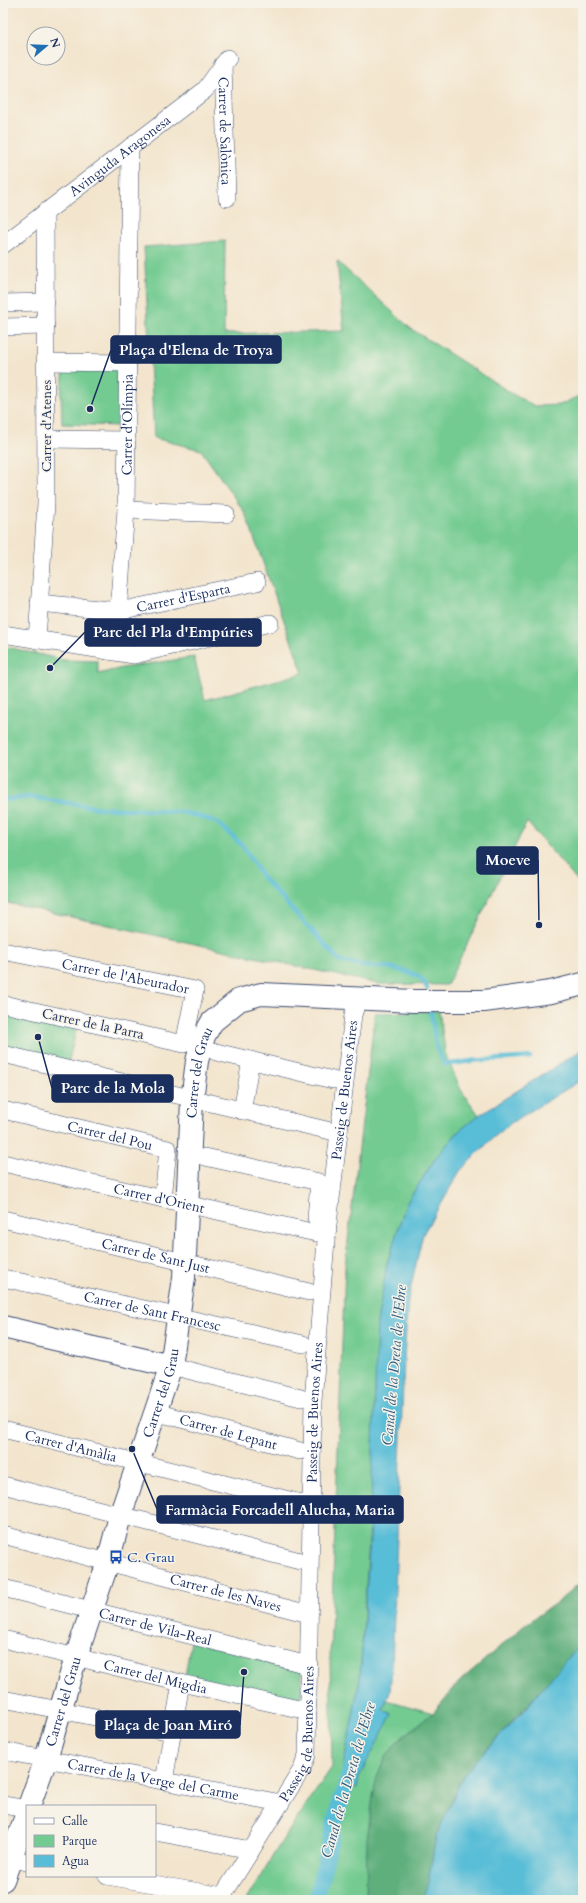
<svg xmlns="http://www.w3.org/2000/svg" width="586" height="1903" font-family="Cardo,serif">
	<style>
		.green { fill: #73cb91; stroke: #477d78 }
		.forest { fill: #5eaf7b; stroke: #3c6f6c }
		.water { fill: #59bdd7; stroke: #3a769a }
		.lines { fill: none; stroke-linecap: round; stroke-linejoin: round }
		.stream { stroke: #59bdd7; stroke-width: 4.5 }
		.canal { stroke: #59bdd7; stroke-width: 16 }
		.minor-casing { stroke: #3b4a6f; stroke-width: 18 }
		.tertiary-casing { stroke: #3b4a6f; stroke-width: 24 }
		.minor { stroke: #fff; stroke-width: 17 }
		.tertiary { stroke: #fff; stroke-width: 22 }
		.labels { text-anchor: middle; dominant-baseline: central; stroke-width: 3; stroke-linejoin: round; paint-order: stroke }
		.street-label { font-size: 14px; fill: #1b2f5e; stroke: #f7f3e8 }
		.transit-label { font-size: 14px; fill: #164399; stroke: #f7f3e8; text-anchor: start }
		.water-label { font-size: 15px; font-style: italic; fill: #2e5a82; stroke: #f7f3e8 }
		.leader { fill: none; stroke: #1b2f5e; stroke-width: 1.5 }
		.callout-dot { fill: #1b2f5e; stroke: #f7f3e8; stroke-width: 1.5 }
		.callout { fill: #1b2f5e; stroke: #1b2f5e; stroke-width: 1.5 }
		.callout-label { font-size: 15px; text-anchor: middle; font-weight: bold; fill: #fff }
	</style>
	<rect width="100%" height="100%" fill="#f7f3e8"/>
	<filter id="ink" filterUnits="userSpaceOnUse"><feTurbulence type="fractalNoise" baseFrequency=".025" numOctaves="2"/><feDisplacementMap in="SourceGraphic" scale="8" xChannelSelector="R" yChannelSelector="G"/><feConvolveMatrix kernelMatrix="1 2 1 2 8 2 1 2 1" color-interpolation-filters="sRGB"/></filter>
	<filter id="wash" filterUnits="userSpaceOnUse"><feTurbulence type="fractalNoise" baseFrequency=".012" numOctaves="4" result="noise"/><feDisplacementMap in="SourceGraphic" scale="16" xChannelSelector="R" yChannelSelector="G"/><feGaussianBlur stdDeviation="0.9" result="paint"/><feColorMatrix in="noise" values="0 0 0 0 0 0 0 0 0 0 0 0 0 0 0 0 0 1.4 0 .05"/><feComposite in="paint" operator="in"/></filter>
	<g filter="url(#wash)">
		<rect width="100%" height="100%" fill="#f3e5cd"/>
		<g class="green">
			<polygon points="225,241 224,334 344,331 337,261 410,328 514,395 535,406 560,405 583,394 583,888 527,822 447,985 378,984 3,902 3,646 64,660 98,661 98,674 122,668 194,657 205,700 303,673 245,513 201,450 154,438 144,247"/>
			<polygon points="64,369 120,370 119,426 62,424 61,394"/>
			<polygon points="3,1008 77,1025 68,1065 3,1050"/>
			<polygon points="439,1011 446,1056 461,1090 479,1115 458,1132 437,1156 406,1204 387,1264 360,1678 340,1784 357,1788 359,1777 391,1714 383,1710 387,1700 433,1713 399,1740 373,1797 366,1900 246,1900 280,1844 332,1767 330,1658 345,1266 375,1013"/>
			<polygon points="191,1641 302,1669 301,1703 185,1676"/>
		</g>
		<polygon class="forest" points="583,1580 583,1644 464,1774 436,1837 428,1883 422,1900 366,1900 367,1839 373,1797 377,1776 386,1757 399,1740 433,1713 460,1681 526,1624 560,1600"/>
		<g class="water">
			<polygon points="583,1049 583,1079 511,1123 493,1138 460,1171 423,1234 408,1299 404,1359 392,1666 390,1691 383,1710 392,1714 359,1777 357,1788 340,1784 360,1678 370,1539 377,1323 387,1264 406,1204 437,1156 458,1132 479,1115"/>
			<polygon points="583,1644 583,1900 422,1900 428,1883 436,1837 464,1774 525,1709 566,1660"/>
		</g>
		<g class="lines">
			<g class="stream">
				<polyline points="3,800 30,797 100,808 180,812 199,816 218,823 242,845 263,878 340,961 368,967 388,967 407,972 416,975 423,980 427,988"/>
				<path d="M430,1009l7,39 7,16c13,1 25,-4 38,-4 16,-1 32,-1 48,-3"/>
			</g>
			<polyline class="canal" points="316,1900 337,1813 352,1765"/>
		</g>
	</g>
	<g filter="url(#ink)">
		<g class="lines">
			<g class="minor-casing">
				<g id="minor">
					<path id="s1" d="M223,64l4,134"/>
					<path id="s2" d="M3,245l202,-155 23,-32"/>
					<polyline points="3,303 46,302"/>
					<polyline points="3,327 46,326"/>
					<polyline points="46,362 128,363"/>
					<polyline points="46,439 127,440"/>
					<polyline points="126,510 226,514"/>
					<path id="s3" d="M39,603l80,8 138,-29"/>
					<polyline points="3,634 134,655 270,623"/>
					<polyline points="37,640 46,503 45,212"/>
					<path id="s4" d="M108,651l8,-13 10,-128 4,-363"/>
					<path id="s5" d="M3,951l192,39 -11,54 -181,-40"/>
					<polyline points="216,1052 333,1080"/>
					<polyline points="3,1054 339,1133"/>
					<path id="s6" d="M3,1110l165,39 -5,50"/>
					<polyline points="242,1111 251,1060"/>
					<polyline points="205,1157 319,1182 316,1218 328,1229"/>
					<path id="s7" d="M3,1163l313,70"/>
					<path id="s8" d="M3,1219l306,73"/>
					<path id="s9" d="M3,1278l300,66"/>
					<polyline points="171,1366 301,1398"/>
					<path id="s10" d="M155,1412l145,39"/>
					<path id="s11" d="M3,1429l298,74"/>
					<polyline points="3,1485 300,1561"/>
					<path id="s12" d="M3,1535l306,79"/>
					<path id="s13" d="M3,1588l305,77"/>
					<path id="s14" d="M3,1639l178,44 127,28"/>
					<polyline points="3,1699 172,1732"/>
					<path id="s15" d="M3,1751l278,52"/>
					<polyline points="164,1781 181,1683"/>
					<polyline points="3,1805 27,1809"/>
					<polyline points="155,1832 251,1850"/>
					<polyline points="3,1857 27,1862"/>
					<polyline points="107,1876 223,1896"/>
					<path id="s16" d="M220,1900l82,-131 5,-14 6,-354 13,-160 27,-226 5,-16"/>
				</g>
			</g>
			<g class="tertiary-casing">
				<g id="tertiary">
					<polyline points="3,1327 171,1366"/>
					<path id="s17" d="M29,1806l17,-47 30,-102 32,-95 12,-46 51,-150 13,-88 8,-178 5,-39 7,-25 8,-14 27,-22 22,-6 153,7h70l67,-9 32,-8"/>
					<polyline points="3,1880 27,1813"/>
				</g>
			</g>
			<use href="#minor" class="minor"/>
			<use href="#tertiary" class="tertiary"/>
		</g>
	</g>
	<defs>
		<g id="bus-bare" transform="scale(1.08)"><path d="M-5-6H5V4H4V6H2V4H-2V6H-4V4H-5ZM-3.5-4V0h7V-4ZM-3.5 1.2v1.5H-2V1.2ZM2 1.2v1.5H3.5V1.2Z" fill="#1a4fb4" stroke="#f7f3e8" stroke-width="2.5" paint-order="stroke"/></g>
	</defs>
	<g fill-rule="evenodd">
		<use href="#bus-bare" x="116" y="1557"/>
	</g>
	<g class="labels">
		<g class="street-label">
			<text stroke="none"><textPath href="#s1" startOffset="67">Carrer de Salònica</textPath></text>
			<text stroke="none"><textPath href="#s2" startOffset="147">Avinguda Aragonesa</textPath></text>
			<text stroke="none"><textPath href="#s4" startOffset="229">Carrer d'Olímpia</textPath></text>
			<text transform="translate(46 426) rotate(-90)">Carrer d'Atenes</text>
			<text stroke="none"><textPath href="#s3" startOffset="146">Carrer d'Esparta</textPath></text>
			<text stroke="none"><textPath href="#s5" startOffset="125">Carrer de l'Abeurador</textPath></text>
			<text transform="translate(93 1024) rotate(12)">Carrer de la Parra</text>
			<text stroke="none"><textPath href="#s17" startOffset="758">Carrer del Grau</textPath></text>
			<text stroke="none"><textPath href="#s16" startOffset="836">Passeig de Buenos Aires</textPath></text>
			<text stroke="none"><textPath href="#s6" startOffset="110">Carrer del Pou</textPath></text>
			<text stroke="none"><textPath href="#s7" startOffset="160">Carrer d'Orient</textPath></text>
			<text stroke="none"><textPath href="#s8" startOffset="157">Carrer de Sant Just</textPath></text>
			<text stroke="none"><textPath href="#s9" startOffset="153">Carrer de Sant Francesc</textPath></text>
			<text stroke="none"><textPath href="#s17" startOffset="434">Carrer del Grau</textPath></text>
			<text stroke="none"><textPath href="#s16" startOffset="512">Passeig de Buenos Aires</textPath></text>
			<text stroke="none"><textPath href="#s10" startOffset="76">Carrer de Lepant</textPath></text>
			<text stroke="none"><textPath href="#s11" startOffset="70">Carrer d'Amàlia</textPath></text>
			<text stroke="none"><textPath href="#s12" startOffset="230">Carrer de les Naves</textPath></text>
			<text stroke="none"><textPath href="#s13" startOffset="157">Carrer de Vila-Real</textPath></text>
			<text stroke="none"><textPath href="#s14" startOffset="157">Carrer del Migdia</textPath></text>
			<text stroke="none"><textPath href="#s17" startOffset="110">Carrer del Grau</textPath></text>
			<text stroke="none"><textPath href="#s16" startOffset="188">Passeig de Buenos Aires</textPath></text>
			<text stroke="none"><textPath href="#s15" startOffset="153">Carrer de la Verge del Carme</textPath></text>
		</g>
		<g class="transit-label">
			<text x="127" y="1557">C. Grau</text>
		</g>
		<g class="water-label">
			<text transform="translate(394 1365) rotate(-85)">Canal de la Dreta de l'Ebre</text>
			<text transform="translate(348 1780) rotate(-74)">Canal de la Dreta de l'Ebre</text>
		</g>
	</g>
	<path class="leader" d="M90 409L111 350M50 668L85 632M539 925L538 860M38 1037L52 1088M132 1449L157 1509M244 1672L240 1725"/>
	<g class="callout-dot">
		<circle cx="90" cy="409" r="4"/>
		<circle cx="50" cy="668" r="4"/>
		<circle cx="539" cy="925" r="4"/>
		<circle cx="38" cy="1037" r="4"/>
		<circle cx="132" cy="1449" r="4"/>
		<circle cx="244" cy="1672" r="4"/>
	</g>
	<g class="callout">
		<rect x="111" y="336" width="170" height="27" rx="4"/>
		<rect x="85" y="619" width="176" height="27" rx="4"/>
		<rect x="477" y="847" width="61" height="27" rx="4"/>
		<rect x="52" y="1075" width="121" height="27" rx="4"/>
		<rect x="157" y="1496" width="246" height="27" rx="4"/>
		<rect x="96" y="1711" width="144" height="27" rx="4"/>
	</g>
	<g class="callout-label">
		<text x="196" y="355">Plaça d'Elena de Troya</text>
		<text x="173" y="637">Parc del Pla d'Empúries</text>
		<text x="508" y="865">Moeve</text>
		<text x="113" y="1093">Parc de la Mola</text>
		<text x="280" y="1515">Farmàcia Forcadell Alucha, Maria</text>
		<text x="168" y="1730">Plaça de Joan Miró</text>
	</g>
	<rect width="586" height="1903" fill="none" stroke="#f7f3e8" stroke-width="16"/>
	<rect x="26" y="1805" width="130" height="72" fill="#f7f3e8" stroke="#9fa5b1"/>
	<rect x="34" y="1818" width="20" height="6" fill="#ffffff" stroke="#9fa5b1"/>
	<text x="62" y="1825" font-size="12" fill="#1b2f5e">Calle</text>
	<rect x="34" y="1835" width="20" height="12" fill="#73cb91" stroke="#9fa5b1"/>
	<text x="62" y="1845" font-size="12" fill="#1b2f5e">Parque</text>
	<rect x="34" y="1855" width="20" height="12" fill="#59bdd7" stroke="#9fa5b1"/>
	<text x="62" y="1865" font-size="12" fill="#1b2f5e">Agua</text>
	<g transform="translate(46 46) rotate(71)"><circle r="19" fill="#f7f3e8" stroke="#9fa5b1"/>
	<path d="M0-3L7 15L0 10L-7 15Z" fill="#1f6fb2"/>
	<text y="-6" font-size="11" font-weight="bold" text-anchor="middle" fill="#1b2f5e">N</text>
	</g>
</svg>
